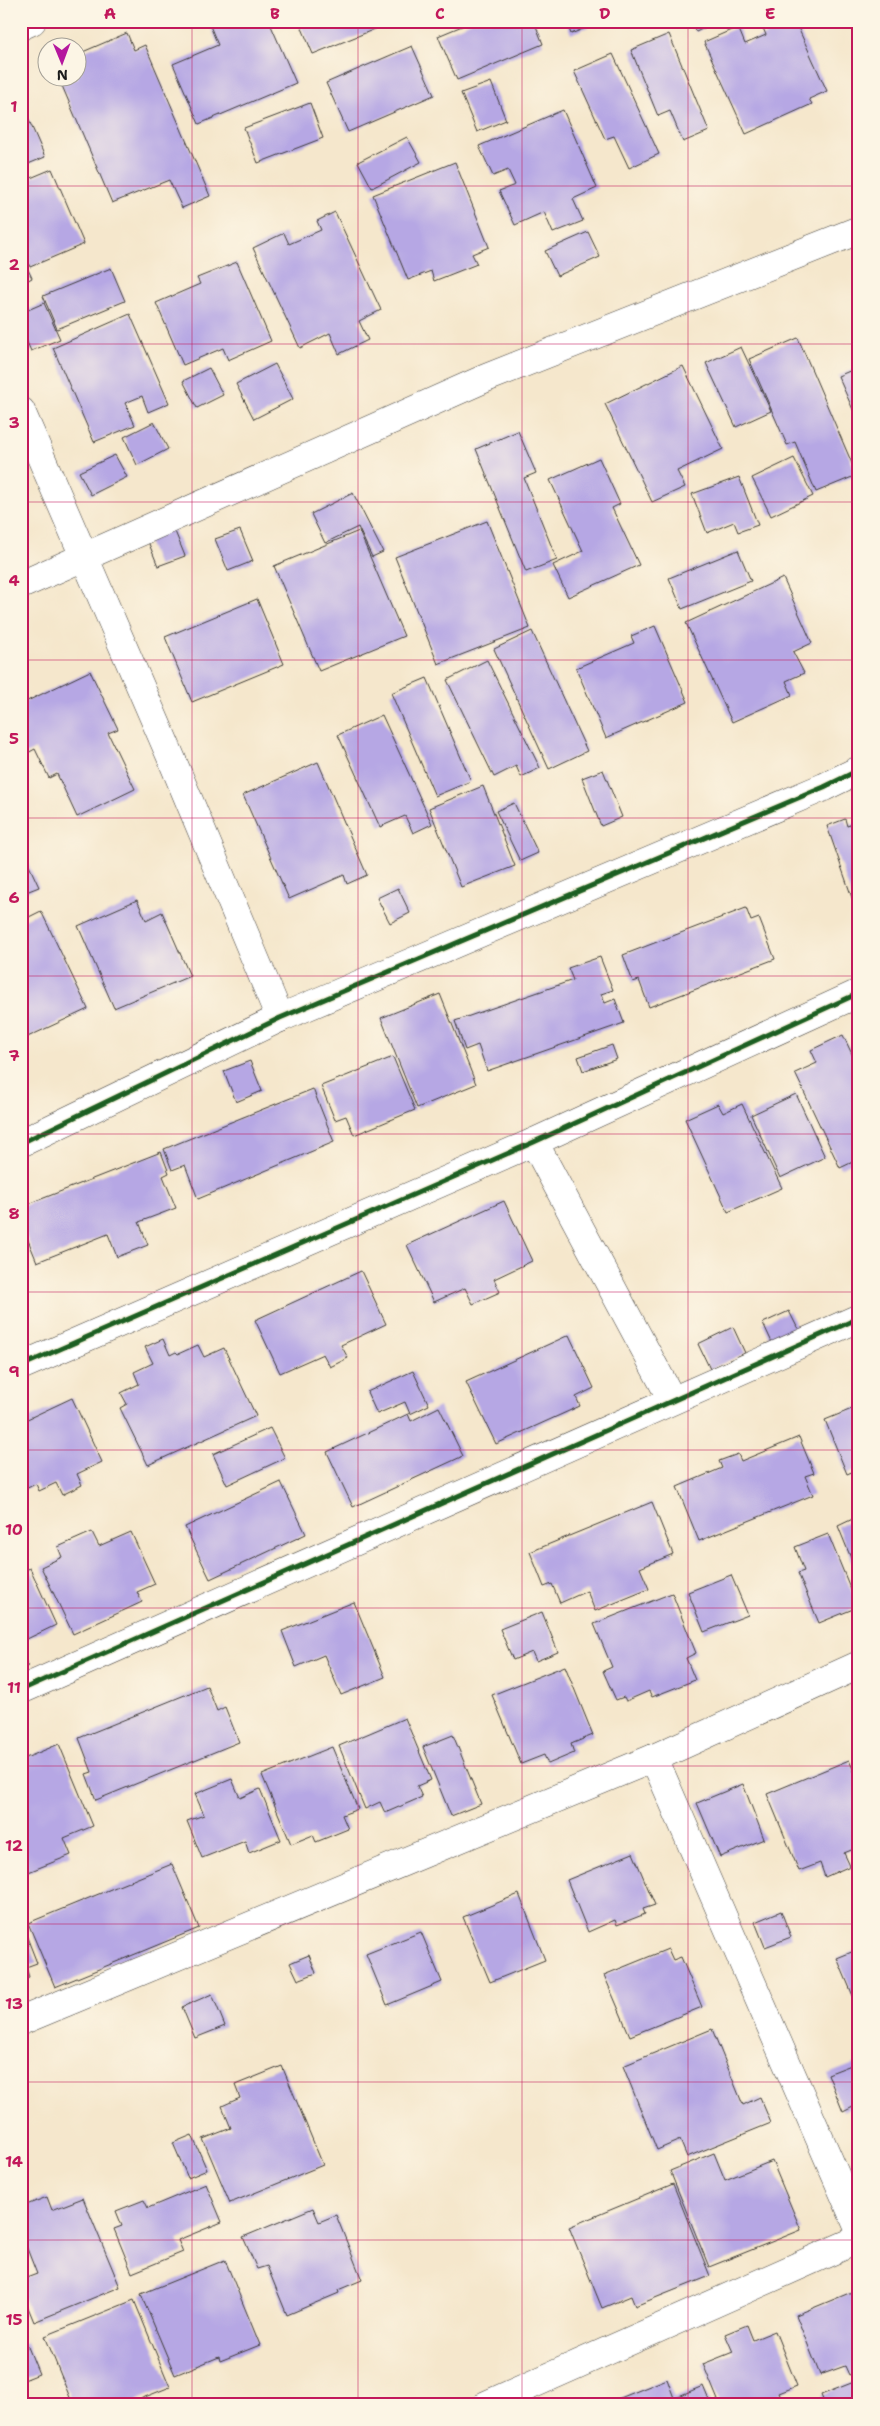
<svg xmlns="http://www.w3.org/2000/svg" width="880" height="2426" font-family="'Shantell Sans',sans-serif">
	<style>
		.building { fill: #b6a7e4 }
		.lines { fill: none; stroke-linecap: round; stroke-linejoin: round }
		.minor-casing { stroke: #3d3a36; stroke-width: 29 }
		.minor { stroke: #fff; stroke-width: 28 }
		.cycleway-casing { stroke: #fcf5e5; stroke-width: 8 }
		.cycleway { stroke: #1b5e20; stroke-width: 5 }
		.grid { fill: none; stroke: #c2185b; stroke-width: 1; stroke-opacity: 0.55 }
		.neatline { fill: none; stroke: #c2185b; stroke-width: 2 }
		.grid-label { font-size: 16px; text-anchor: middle; font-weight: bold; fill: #c2185b }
	</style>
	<rect width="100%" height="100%" fill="#fcf5e5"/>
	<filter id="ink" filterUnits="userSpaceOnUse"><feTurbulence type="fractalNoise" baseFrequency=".02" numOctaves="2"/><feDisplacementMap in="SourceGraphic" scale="10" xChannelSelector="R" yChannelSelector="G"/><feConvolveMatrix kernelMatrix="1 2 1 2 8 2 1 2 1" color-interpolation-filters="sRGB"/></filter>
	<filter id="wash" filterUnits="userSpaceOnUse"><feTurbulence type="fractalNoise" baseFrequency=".0096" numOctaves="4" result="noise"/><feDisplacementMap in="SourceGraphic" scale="20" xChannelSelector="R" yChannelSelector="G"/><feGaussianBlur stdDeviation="1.12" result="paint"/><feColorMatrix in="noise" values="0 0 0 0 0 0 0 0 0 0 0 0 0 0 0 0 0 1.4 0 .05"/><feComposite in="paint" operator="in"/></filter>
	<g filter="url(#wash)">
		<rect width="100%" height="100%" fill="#f5e7cc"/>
		<g id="blocks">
			<g class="building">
				<polygon points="208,21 269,21 296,83 199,124 173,64 218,45"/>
				<polygon points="299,21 395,21 313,54"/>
				<polygon points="474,21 534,21 543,44 457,80 438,36"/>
				<polygon points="566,21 602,21 571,34"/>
				<polygon points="690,21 718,21 696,32"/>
				<polygon points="760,21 795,21 827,91 809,99 812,104 746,134 704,42 738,27 745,44 766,35"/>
				<polygon points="127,33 134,50 145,45 210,196 182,208 169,180 112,203 60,81 69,78 78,78 78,74 82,72 78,61 78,54"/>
				<polygon points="669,34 709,131 683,142 670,111 658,116 631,50"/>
				<polygon points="412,46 434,95 348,132 326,83"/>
				<polygon points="613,54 659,154 629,168 614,136 605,139 574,71"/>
				<polygon points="491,82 506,120 477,132 461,93"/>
				<polygon points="21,102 45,157 21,167"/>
				<polygon points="310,103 323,138 258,163 244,128"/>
				<polygon points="563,110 597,188 573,199 583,221 553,233 544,212 515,225 499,191 515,185 508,170 493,176 479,146"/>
				<polygon points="407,137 421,162 372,188 358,162"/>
				<polygon points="455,162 489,247 472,254 477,264 434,281 431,271 408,280 373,195"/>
				<polygon points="52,169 84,244 30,267 21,247 21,182"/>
				<polygon points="335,212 381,310 359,321 368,340 339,354 330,333 300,348 253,248 284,233 289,244 321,230 317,221"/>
				<polygon points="588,232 600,257 557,276 545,251"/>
				<polygon points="21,255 32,278 21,284"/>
				<polygon points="237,262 271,341 228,360 223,348 183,365 156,303 200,284 197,278"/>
				<polygon points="111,268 125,301 57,329 43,296"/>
				<polygon points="44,303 60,339 31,351 21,329 21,313"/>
				<polygon points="130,314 169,403 148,412 142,396 125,403 135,425 94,442 53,348"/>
				<polygon points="798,338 857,475 816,492 795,442 787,445 749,359"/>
				<polygon points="741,347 771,411 736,427 706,363"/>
				<polygon points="275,364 293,399 254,419 236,384"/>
				<polygon points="683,366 723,449 677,471 685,487 652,502 605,404"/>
				<polygon points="859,367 859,423 838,376"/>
				<polygon points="209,368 223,395 197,408 183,381"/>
				<polygon points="154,422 168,449 137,465 124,437"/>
				<polygon points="518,431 536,473 524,478 557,560 526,572 476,449"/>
				<polygon points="115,455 127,477 91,495 79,472"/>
				<polygon points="599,458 620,504 612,508 639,565 568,597 553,565 583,551 550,480"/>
				<polygon points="794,458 813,496 771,516 752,478"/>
				<polygon points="739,477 758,525 738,532 734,522 707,533 692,494"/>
				<polygon points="353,493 383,552 372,557 358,527 325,543 311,514"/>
				<polygon points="487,521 530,628 438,664 395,557"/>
				<polygon points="174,529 185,556 158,566 147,539"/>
				<polygon points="240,530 253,561 228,571 215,539"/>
				<polygon points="359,531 404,636 319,671 274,566"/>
				<polygon points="738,550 751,581 682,609 669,578"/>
				<polygon points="783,578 812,643 793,652 804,673 786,681 792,695 732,722 686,623"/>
				<polygon points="257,599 284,664 192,702 165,637"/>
				<polygon points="655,626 688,702 606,738 576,668 634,643 631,636"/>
				<polygon points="532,631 587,751 549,769 494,649"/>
				<polygon points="487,660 540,768 521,777 516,766 494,777 447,680"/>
				<polygon points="90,671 118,729 108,733 135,789 77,817 57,774 49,778 35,749 24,755 21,750 21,704"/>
				<polygon points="427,678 471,781 435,796 391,693"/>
				<polygon points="382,715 432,824 413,833 405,816 380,827 338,735"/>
				<polygon points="318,762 367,875 347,884 344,875 289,899 243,795"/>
				<polygon points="603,770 622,817 601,826 582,778"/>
				<polygon points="483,786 515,866 461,887 429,808"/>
				<polygon points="514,803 538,853 520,861 496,811"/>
				<polygon points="845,819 847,826 859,822 859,911 857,912 827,826"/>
				<polygon points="25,857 39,887 21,894 21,858"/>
				<polygon points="398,888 410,913 390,923 377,898"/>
				<polygon points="137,900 146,920 162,912 190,976 114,1008 78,926"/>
				<polygon points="746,908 751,921 759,918 775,959 649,1007 639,980 633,982 623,955"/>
				<polygon points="41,911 88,1009 21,1040 21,921"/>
				<polygon points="600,957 613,990 601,994 605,1003 615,999 624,1023 487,1071 478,1045 465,1050 455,1021 573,980 568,968"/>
				<polygon points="440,994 476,1084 417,1108 381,1018"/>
				<polygon points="843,1035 859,1069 859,1159 840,1168 795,1073 817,1063 811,1050"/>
				<polygon points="612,1045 617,1059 583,1071 578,1057"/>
				<polygon points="393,1057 415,1110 354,1135 346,1116 335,1120 321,1086"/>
				<polygon points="250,1061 262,1091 236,1102 224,1071"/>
				<polygon points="313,1089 334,1142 198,1199 185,1165 172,1170 164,1149"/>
				<polygon points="796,1094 825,1157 780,1178 751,1115"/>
				<polygon points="718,1104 723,1113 742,1104 782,1188 728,1212 685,1119"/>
				<polygon points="161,1152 169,1173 163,1176 176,1208 139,1222 148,1245 117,1257 108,1234 37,1262 21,1223 21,1207"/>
				<polygon points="504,1201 532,1261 494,1279 500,1292 473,1304 465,1288 434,1302 407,1245"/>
				<polygon points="361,1271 386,1324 341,1345 348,1358 330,1367 323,1354 280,1373 255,1320"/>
				<polygon points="21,1277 28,1295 21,1297"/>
				<polygon points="789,1311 803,1339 776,1351 763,1323"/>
				<polygon points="733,1327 745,1353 710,1369 698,1344"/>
				<polygon points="569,1335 594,1388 576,1397 580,1406 496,1444 466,1382"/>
				<polygon points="163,1339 170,1355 176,1352 178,1354 198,1345 204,1357 224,1348 256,1416 148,1465 120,1408 127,1404 121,1393 139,1384 134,1372 153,1363 145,1347"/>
				<polygon points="413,1371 429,1405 410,1414 405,1402 377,1414 367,1392"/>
				<polygon points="72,1398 102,1462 77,1474 82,1485 62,1495 56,1483 39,1491 36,1484 21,1491 21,1422"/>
				<polygon points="859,1406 859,1469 847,1474 825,1420"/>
				<polygon points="439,1407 463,1456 353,1507 327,1452 408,1414 411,1421"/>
				<polygon points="270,1428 285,1458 227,1485 213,1454"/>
				<polygon points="799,1437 814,1473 805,1476 813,1495 699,1541 677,1487 722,1468 719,1461 738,1454 741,1461"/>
				<polygon points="281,1482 306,1534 210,1579 185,1527"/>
				<polygon points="652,1502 673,1554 640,1568 649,1589 595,1611 587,1591 560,1603 552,1584 544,1587 530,1552"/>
				<polygon points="859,1516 859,1578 838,1526"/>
				<polygon points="92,1532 99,1546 131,1532 155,1584 137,1592 142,1602 73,1634 41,1567 62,1557 58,1547"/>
				<polygon points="828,1534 858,1607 819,1623 798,1573 804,1571 795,1547"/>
				<polygon points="30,1568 56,1625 27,1639 21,1627 21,1572"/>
				<polygon points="731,1575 748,1615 704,1632 688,1592"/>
				<polygon points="672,1593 696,1653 686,1658 695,1680 652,1697 649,1691 626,1701 624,1697 616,1700 603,1671 612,1667 594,1624"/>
				<polygon points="354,1602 385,1677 341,1695 324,1655 296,1667 282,1631"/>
				<polygon points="542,1612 558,1652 536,1661 532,1652 513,1660 500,1629"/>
				<polygon points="21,1652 28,1666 21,1669"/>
				<polygon points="565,1666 593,1735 571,1744 574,1753 548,1764 544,1755 521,1764 492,1695"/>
				<polygon points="207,1686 217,1711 225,1707 239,1742 96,1800 86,1774 92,1772 79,1738"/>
				<polygon points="405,1718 431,1780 417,1786 422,1797 385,1813 380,1802 365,1809 339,1746"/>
				<polygon points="453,1735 481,1804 451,1816 423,1747"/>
				<polygon points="59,1744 93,1826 64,1838 71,1855 21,1875 21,1760"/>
				<polygon points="332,1747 358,1809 342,1815 348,1829 316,1842 313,1835 291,1844 262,1775"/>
				<polygon points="849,1760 857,1778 859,1777 859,1847 844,1853 850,1866 825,1877 820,1863 799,1871 767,1794"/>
				<polygon points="232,1779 240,1798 260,1789 281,1840 249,1853 245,1841 202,1858 187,1821 204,1815 195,1794"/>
				<polygon points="743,1784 764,1839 720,1857 697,1803"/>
				<polygon points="633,1853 655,1905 643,1909 645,1914 617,1925 615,1920 588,1932 567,1880"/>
				<polygon points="172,1864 199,1928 55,1987 28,1923"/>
				<polygon points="519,1894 545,1960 490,1982 463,1917"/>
				<polygon points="781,1911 791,1937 765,1947 755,1922"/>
				<polygon points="23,1927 37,1963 26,1967 29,1977 21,1980 21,1928"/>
				<polygon points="421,1932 442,1982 387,2005 366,1954"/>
				<polygon points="668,1949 673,1960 681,1957 702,2007 630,2036 604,1975"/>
				<polygon points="859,1949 859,2010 837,1958"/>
				<polygon points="309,1955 316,1973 298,1980 290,1963"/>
				<polygon points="212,1994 225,2026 195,2038 182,2007"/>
				<polygon points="712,2029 743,2105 760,2097 771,2123 687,2157 680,2140 657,2150 623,2066"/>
				<polygon points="859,2062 859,2122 853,2107 843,2112 828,2074"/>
				<polygon points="282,2066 323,2165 230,2203 203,2139 231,2128 222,2106 240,2098 235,2085"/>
				<polygon points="192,2135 207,2170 188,2178 173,2143"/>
				<polygon points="714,2153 725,2180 772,2161 801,2230 709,2267 670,2171"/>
				<polygon points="206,2184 222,2222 178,2240 183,2252 132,2273 114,2229 122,2226 116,2211 144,2200 148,2208"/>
				<polygon points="673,2184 710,2276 635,2306 631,2296 602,2308 569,2227"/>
				<polygon points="47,2197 52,2210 83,2198 120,2287 34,2322 21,2290 21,2280 37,2274 26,2246 21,2248 21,2207"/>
				<polygon points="313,2208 319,2222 336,2215 362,2280 338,2290 339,2293 287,2315 267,2266 257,2269 243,2237"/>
				<polygon points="225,2260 260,2345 220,2361 219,2357 175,2375 141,2294"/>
				<polygon points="859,2289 859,2371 849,2375 845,2366 820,2375 796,2315"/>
				<polygon points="134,2300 170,2387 125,2405 73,2405 45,2336"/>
				<polygon points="747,2325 753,2340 775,2331 797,2386 779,2393 784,2405 720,2405 703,2364 733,2352 725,2334"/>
				<polygon points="26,2342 39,2374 24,2380 21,2374 21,2344"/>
				<polygon points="667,2379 674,2398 703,2386 711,2405 603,2405"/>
				<polygon points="859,2380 859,2405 825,2405 821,2395"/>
			</g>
		</g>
	</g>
	<g filter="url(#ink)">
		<use href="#blocks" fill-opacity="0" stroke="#3d3a36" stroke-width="1"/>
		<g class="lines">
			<g class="minor-casing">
				<g id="minor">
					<polyline points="21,26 32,21"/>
					<polyline points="21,411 170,755 280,1018"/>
					<polyline points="21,585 486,378 859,230"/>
					<polyline points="534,1142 672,1400"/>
					<polyline points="21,1143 280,1018 824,787 859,770"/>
					<polyline points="21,1366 534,1142 859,993"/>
					<polyline points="21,1690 859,1318"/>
					<polyline points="654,1758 859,2229"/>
					<polyline points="21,2021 654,1758 859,1665"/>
					<polyline points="486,2405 859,2239"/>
				</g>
			</g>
			<use href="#minor" class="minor"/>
			<g class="cycleway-casing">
				<g id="cycleway">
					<polyline points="21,1143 280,1018 824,787 859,770"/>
					<polyline points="21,1366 534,1142 859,993"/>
					<polyline points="21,1690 859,1318"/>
				</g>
			</g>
			<use href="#cycleway" class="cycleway"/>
		</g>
	</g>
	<path class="grid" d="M192,21v2384M358,21v2384M522,21v2384M688,21v2384M21,186h838M21,344h838M21,502h838M21,660h838M21,818h838M21,976h838M21,1134h838M21,1292h838M21,1450h838M21,1608h838M21,1766h838M21,1924h838M21,2082h838M21,2240h838"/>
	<rect width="880" height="2426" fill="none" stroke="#fcf5e5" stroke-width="55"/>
	<g transform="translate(62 62) rotate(179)"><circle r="24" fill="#fcf5e5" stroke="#a29e95"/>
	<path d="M0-4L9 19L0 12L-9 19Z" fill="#b5179e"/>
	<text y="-8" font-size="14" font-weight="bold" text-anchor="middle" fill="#1c1c1c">N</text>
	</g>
	<rect x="28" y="28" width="824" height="2370" class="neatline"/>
	<g class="grid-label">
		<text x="110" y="19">A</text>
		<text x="275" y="19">B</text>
		<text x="440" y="19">C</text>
		<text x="605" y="19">D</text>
		<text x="770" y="19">E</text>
		<text x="14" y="112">1</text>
		<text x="14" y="270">2</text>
		<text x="14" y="428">3</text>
		<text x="14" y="586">4</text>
		<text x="14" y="744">5</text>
		<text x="14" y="903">6</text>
		<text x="14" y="1061">7</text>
		<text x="14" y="1219">8</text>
		<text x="14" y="1377">9</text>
		<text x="14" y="1535">10</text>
		<text x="14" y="1693">11</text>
		<text x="14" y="1851">12</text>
		<text x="14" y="2009">13</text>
		<text x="14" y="2167">14</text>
		<text x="14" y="2325">15</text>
	</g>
</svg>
